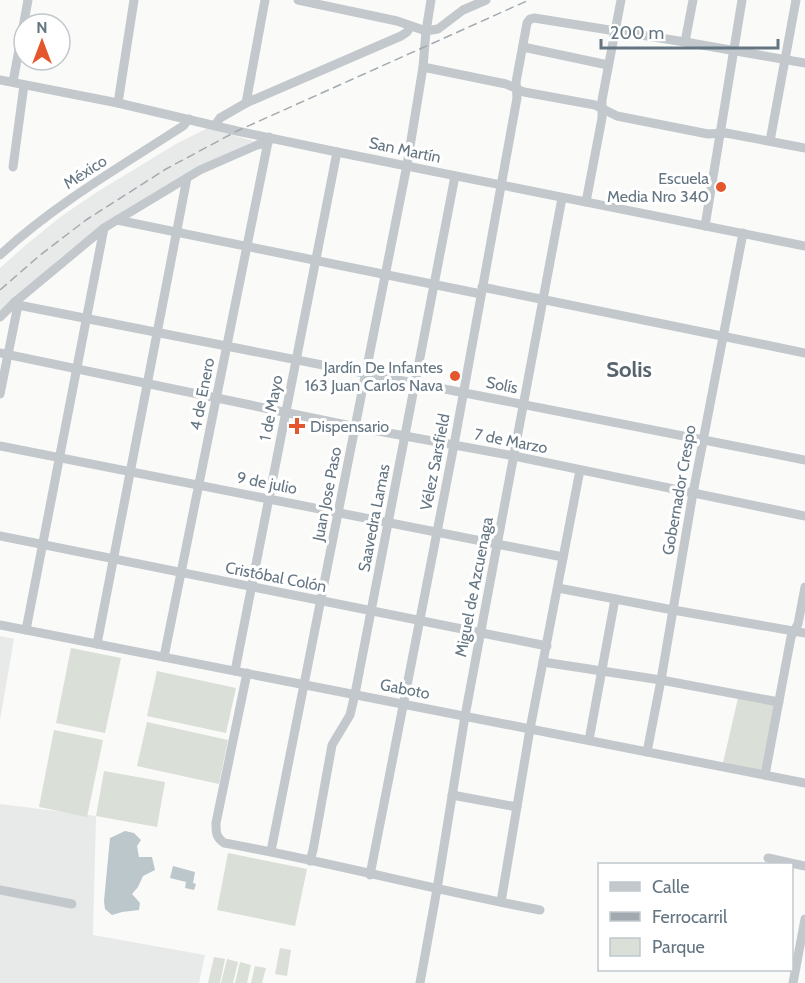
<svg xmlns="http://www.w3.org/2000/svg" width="805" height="983" font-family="Cabin,sans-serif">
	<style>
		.built { fill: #e8e9e9 }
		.green { fill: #dadfd7 }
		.water { fill: #bbc7cb }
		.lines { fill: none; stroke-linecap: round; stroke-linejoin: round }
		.minor { stroke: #c3c8cc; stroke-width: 9 }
		.rail { stroke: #a2aab0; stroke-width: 1.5; stroke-dasharray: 9 4.5; stroke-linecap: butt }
		.poi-dot { fill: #e4572e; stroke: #fff; stroke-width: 2 }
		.labels { text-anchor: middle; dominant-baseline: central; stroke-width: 6; stroke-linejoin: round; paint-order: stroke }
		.street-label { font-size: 16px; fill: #657683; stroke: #fff }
		.poi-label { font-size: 16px; fill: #657683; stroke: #fff; text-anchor: end }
		.district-label { font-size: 22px; font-weight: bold; fill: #57646e; stroke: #fff }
	</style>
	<rect width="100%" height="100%" fill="#fafaf8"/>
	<g class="built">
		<polygon points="208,128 254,141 198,167 98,228 59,259 0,313 0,268 26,245 59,218 97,192 176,144"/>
		<polygon points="0,636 14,639 0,720"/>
		<polygon points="0,804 96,816 93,935 205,955 199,983 0,983"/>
	</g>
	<g class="green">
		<polygon points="71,648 121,658 105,733 56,723"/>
		<polygon points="157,671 236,688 226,733 147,716"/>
		<polygon points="738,698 775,705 763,771 723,763"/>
		<polygon points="147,722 228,740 219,784 137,766"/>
		<polygon points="54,730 103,740 87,817 39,807"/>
		<polygon points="104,771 165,782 157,827 96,816"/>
		<polygon points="228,853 307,869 295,926 217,910"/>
		<polygon points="280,948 291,950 287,976 275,974"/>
		<polygon points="214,957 225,959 220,983 208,983"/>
		<polygon points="227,959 238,962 233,983 221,983"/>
		<polygon points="240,962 251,965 247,983 235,983"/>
		<polygon points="255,966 266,968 262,983 251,983"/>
	</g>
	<g class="water">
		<polygon points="125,831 134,833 141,840 137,846 139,857 152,857 155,870 143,876 138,887 132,894 140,903 139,910 122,912 112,915 105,909 104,901 110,838"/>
		<polygon points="173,866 195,872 193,883 196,884 194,890 185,888 186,882 170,878"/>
	</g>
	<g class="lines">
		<g class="minor">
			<polyline points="298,0 397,21 426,31 438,29 463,10 486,0"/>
			<polyline points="685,42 693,0"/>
			<polyline points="523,47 608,65"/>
			<polyline points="423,67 506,84 524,92 595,105 617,116 708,134 726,133 805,148"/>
			<polyline points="0,80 118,103 237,131 337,152 805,246"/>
			<polyline points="13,82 28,0"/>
			<polyline points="118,103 134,0"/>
			<polyline points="246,103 265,0"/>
			<polyline points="215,125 220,118 246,103 401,36 407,32 411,26"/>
			<polyline points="770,141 796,0"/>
			<polyline points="13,167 24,85"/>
			<polyline points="586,202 602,118 602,100 621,0"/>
			<polyline points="117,220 481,294"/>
			<polyline points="705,226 742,0"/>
			<path d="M0,255c55,-51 120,-88 183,-129l6,-7"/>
			<polyline points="482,287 805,353"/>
			<polyline points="18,305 805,460"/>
			<polyline points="0,317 15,302 104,228 117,220 200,170 257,145 268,143"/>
			<polyline points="0,353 356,427 514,456 805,516"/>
			<polyline points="0,394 18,305 15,302"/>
			<polyline points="0,446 563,557"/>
			<polyline points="0,536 547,646"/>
			<polyline points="558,588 673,610 805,633"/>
			<polyline points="0,625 805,783"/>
			<polyline points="26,630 104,228"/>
			<polyline points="97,644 187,178"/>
			<polyline points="164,657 269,137"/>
			<polyline points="543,662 661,680 779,702"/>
			<polyline points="235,671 337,152"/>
			<path d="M247,673l-31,150c0,10 0,14 8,20 106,19 210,47 316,67"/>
			<polyline points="589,740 615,599"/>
			<polyline points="647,752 661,680 693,493 743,233"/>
			<polyline points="765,775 791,637 798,624 805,587"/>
			<polyline points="452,795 517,807"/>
			<polyline points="271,851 407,165 423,67 426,31 431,0"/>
			<polyline points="768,858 805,866"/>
			<polyline points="310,861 313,850 332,745 350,715 355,694 455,176"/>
			<polyline points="370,875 454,445 517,98 516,82 527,23 530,19 534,18 685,42 805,63"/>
			<polyline points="0,890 72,904"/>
			<polyline points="501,902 530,729 580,470"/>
			<polyline points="420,983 437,889 465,716 562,198"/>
			<polyline points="793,983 805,919"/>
		</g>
		<polyline class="rail" points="0,290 39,256 86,220 166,169 237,131 529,0"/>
	</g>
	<g class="poi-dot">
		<circle cx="721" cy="187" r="6"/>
		<circle cx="455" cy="376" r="6"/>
		<path d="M294 417h6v6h6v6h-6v6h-6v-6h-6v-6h6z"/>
	</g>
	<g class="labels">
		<g class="street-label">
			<text transform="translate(405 150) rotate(12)">San Martín</text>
			<text transform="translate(85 172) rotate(-33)">México</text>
			<text transform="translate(502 385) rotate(11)">Solís</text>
			<text transform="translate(202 394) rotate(-79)">4 de Enero</text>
			<text transform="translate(271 408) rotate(-79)">1 de Mayo</text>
			<text transform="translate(511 441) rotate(11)">7 de Marzo</text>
			<text transform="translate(435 462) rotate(-79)">Vélez Sarsfield</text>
			<text transform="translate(267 483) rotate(11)">9 de julio</text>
			<text transform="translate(679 490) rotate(-80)">Gobernador Crespo</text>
			<text transform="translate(327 494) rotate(-79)">Juan Jose Paso</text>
			<text transform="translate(374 518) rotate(-79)">Saavedra Lamas</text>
			<text transform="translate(276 577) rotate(11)">Cristóbal Colón</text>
			<text transform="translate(474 587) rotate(-79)">Miguel de Azcuenaga</text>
			<text transform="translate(405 689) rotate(11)">Gaboto</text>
		</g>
		<g class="poi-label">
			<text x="709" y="178">Escuela<tspan x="709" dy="18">Media Nro 340</tspan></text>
			<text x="443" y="367">Jardín De Infantes<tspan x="443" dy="18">163 Juan Carlos Nava</tspan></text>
			<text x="310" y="426" text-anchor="start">Dispensario</text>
		</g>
		<g class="district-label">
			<text x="629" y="369">Solis</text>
		</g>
	</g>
	<rect x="598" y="863" width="195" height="108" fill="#ffffff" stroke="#c1c8cd" stroke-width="1.5"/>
	<rect x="610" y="882" width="30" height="9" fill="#c3c8cc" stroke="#c1c8cd" stroke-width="1.5"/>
	<text x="652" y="893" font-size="18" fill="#657683">Calle</text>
	<rect x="610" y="912" width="30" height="9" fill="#a2aab0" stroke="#c1c8cd" stroke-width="1.5"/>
	<text x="652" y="923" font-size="18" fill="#657683">Ferrocarril</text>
	<rect x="610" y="938" width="30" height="18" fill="#dadfd7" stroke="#c1c8cd" stroke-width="1.5"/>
	<text x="652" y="953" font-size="18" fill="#657683">Parque</text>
	<g transform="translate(42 42)"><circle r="28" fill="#ffffff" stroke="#c1c8cd" stroke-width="1.5"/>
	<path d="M0-4.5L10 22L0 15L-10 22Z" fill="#e4572e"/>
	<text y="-9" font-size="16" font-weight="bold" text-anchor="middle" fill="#657683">N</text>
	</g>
	<path d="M601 39v9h177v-9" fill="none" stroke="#657683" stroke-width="3"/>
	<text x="610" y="39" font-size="18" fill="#657683" stroke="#ffffff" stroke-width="4.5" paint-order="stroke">200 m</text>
</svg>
